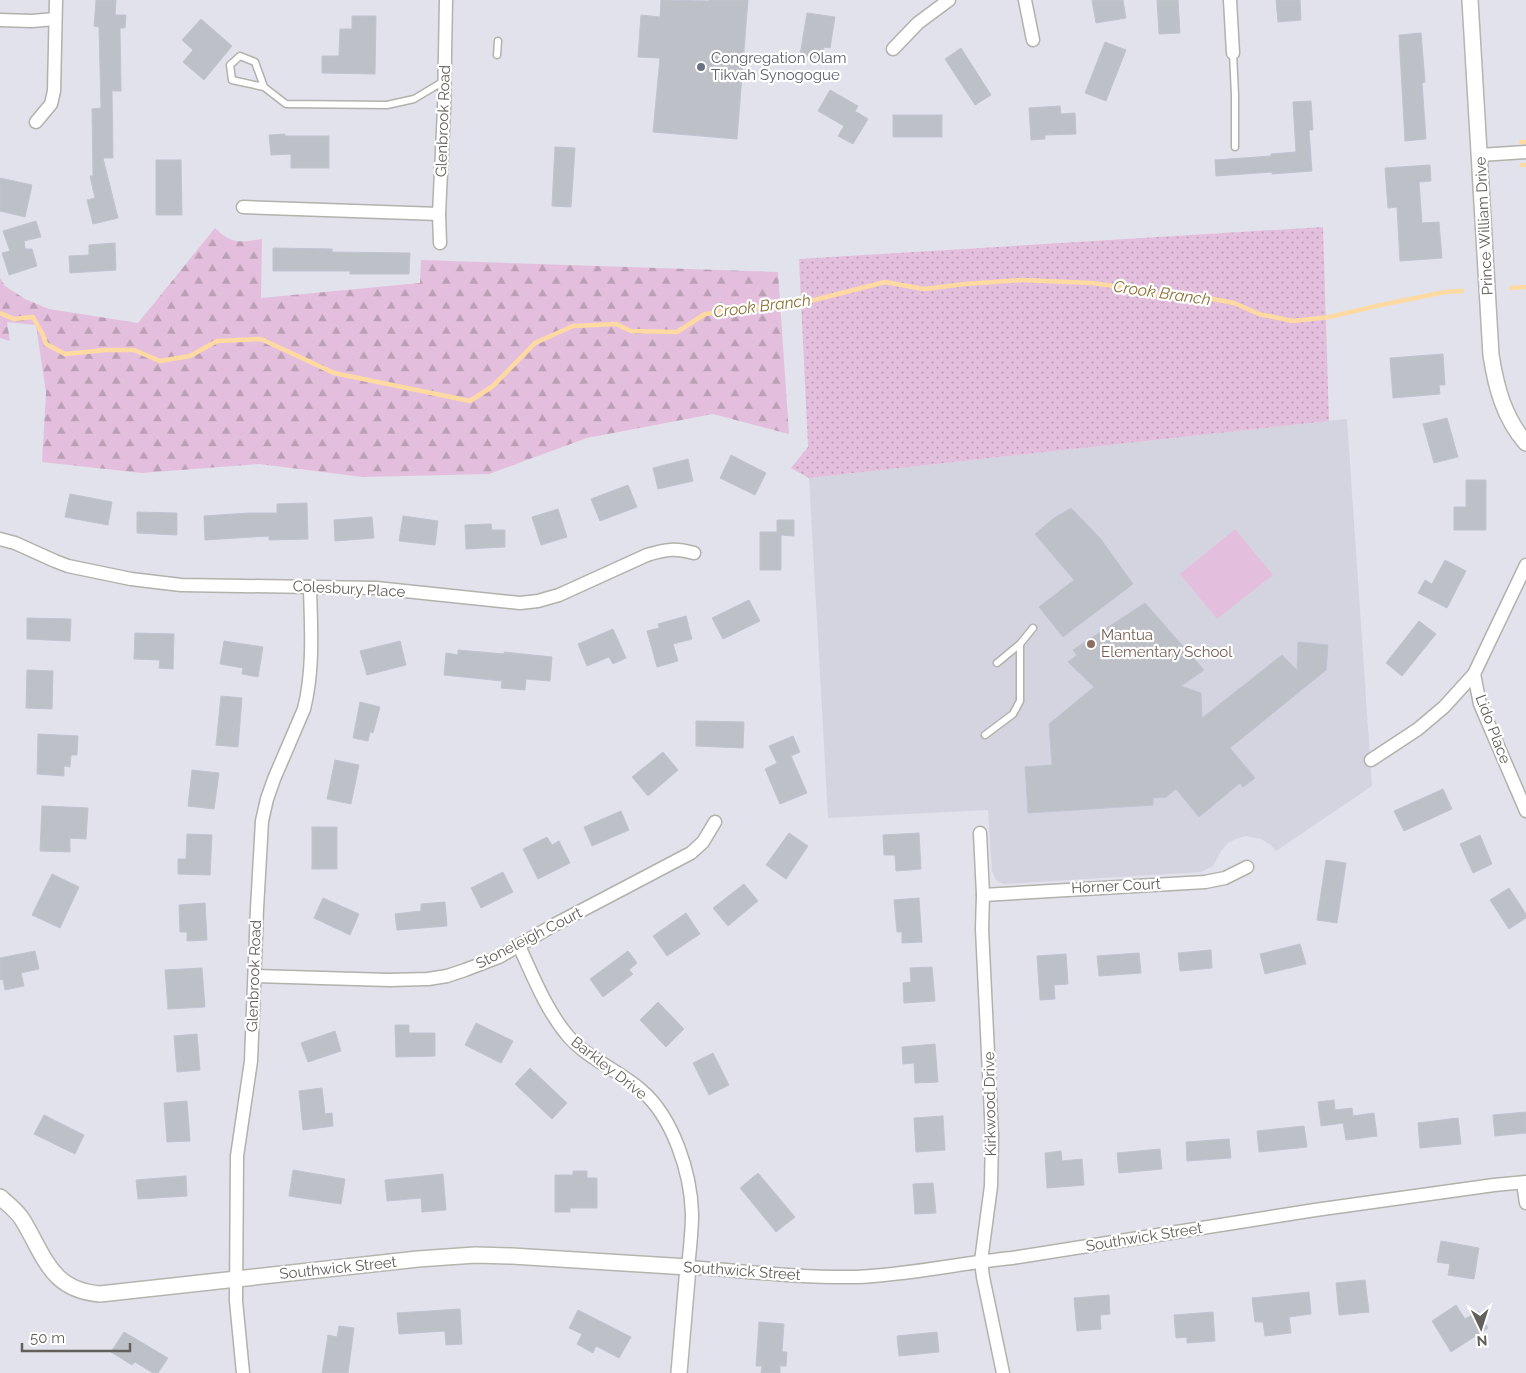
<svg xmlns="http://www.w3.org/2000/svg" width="1526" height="1373" font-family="Raleway,sans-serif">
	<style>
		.education { fill: #d3d4df }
		.grass { fill: url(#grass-dots) }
		.forest { fill: url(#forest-firs) }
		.garden { fill: #e4bfdd }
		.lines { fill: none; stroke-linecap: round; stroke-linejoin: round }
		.stream { stroke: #fddaa2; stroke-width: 4.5 }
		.building { fill: #bec0c8; stroke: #c0c3d1 }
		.lane-casing { stroke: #b2b1ab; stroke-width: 9 }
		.street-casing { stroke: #b2b1ab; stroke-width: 15 }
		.secondary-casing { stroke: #b5b4ad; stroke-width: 18 }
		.lane { stroke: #fff; stroke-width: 6 }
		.street { stroke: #fff; stroke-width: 12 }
		.secondary { stroke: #fff; stroke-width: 15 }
		.worship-dot { fill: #6b7280; stroke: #fff; stroke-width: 2 }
		.education-dot { fill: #8d6e63; stroke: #fff; stroke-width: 2 }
		.labels { text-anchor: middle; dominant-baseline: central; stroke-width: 4.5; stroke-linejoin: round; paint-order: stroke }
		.worship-label { font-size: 15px; fill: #5b616d; stroke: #fff; text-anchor: start }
		.street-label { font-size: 15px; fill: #62605a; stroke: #fff }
		.education-label { font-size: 15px; fill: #785e54; stroke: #fff; text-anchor: start }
		.water-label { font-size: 16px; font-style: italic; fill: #8b7235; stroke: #fff }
	</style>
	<defs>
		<pattern id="grass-dots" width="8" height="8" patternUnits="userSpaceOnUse" patternTransform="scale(1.25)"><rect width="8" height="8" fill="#e4bfdd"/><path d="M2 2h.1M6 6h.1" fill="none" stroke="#bc9fb6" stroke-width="1.8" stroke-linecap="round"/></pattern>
		<pattern id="forest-firs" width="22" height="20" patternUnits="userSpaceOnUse" patternTransform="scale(1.25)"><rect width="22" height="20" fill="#e4bfdd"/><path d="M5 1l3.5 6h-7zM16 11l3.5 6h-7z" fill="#bc9fb6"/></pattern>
	</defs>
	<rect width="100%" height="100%" fill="#e2e2ed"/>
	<polygon class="education" points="1347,419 1372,786 1276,851 1271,845 1261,839 1246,836 1238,838 1228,843 1221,851 1213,866 1201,872 1004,884 996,880 992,871 988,810 828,818 809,478"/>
	<polygon class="grass" points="1323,227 1329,421 809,478 791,468 808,447 799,259"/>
	<path class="forest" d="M215,228c16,17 27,14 47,11l-1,59 159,-15 1,-23 357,12 11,162 -76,-20 -126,24 -98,36 -126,3 -104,-13 -117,9 -100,-11 4,-69 -10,-68 -29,-3 3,19 -10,-3v-60l5,8 20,13 24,10 89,14z"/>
	<polygon class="garden" points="1235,529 1273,575 1217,619 1180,574"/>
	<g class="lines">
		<g class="stream">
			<polyline points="1521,142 1526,142"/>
			<polyline points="1522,165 1526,165"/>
			<polyline points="1511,288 1526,287"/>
			<polyline points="0,313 14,319 33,317 43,335 46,344 65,354 106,350 134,350 160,361 190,356 217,341 261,339 334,373 470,401 493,386 535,343 573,326 616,324 631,331 677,332 705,314 810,301 885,282 924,289 965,284 1021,280 1092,283 1135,289 1161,296 1191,295 1234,303 1259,314 1293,321 1329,317 1381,305 1445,292 1462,291"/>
		</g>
	</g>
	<g class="building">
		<polygon points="96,0 116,0 115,15 126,15 125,28 120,28 121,91 112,91 113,158 103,158 118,218 93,224 87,200 95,198 90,176 93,176 92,109 101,108 99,27 94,26"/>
		<polygon points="661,0 709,1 709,0 748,0 737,139 653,132 660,58 638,57 641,15 660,17"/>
		<polygon points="1092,0 1123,0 1126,18 1096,23"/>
		<polygon points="1157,0 1178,0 1180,33 1159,34"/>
		<polygon points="1276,0 1300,0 1301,20 1278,22"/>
		<polygon points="807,13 835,17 830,48 824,47 822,59 800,55"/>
		<polygon points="352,16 376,16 375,74 322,73 322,56 339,56 340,29 352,29"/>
		<polygon points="201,19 232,46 204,80 183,62 193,50 182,40"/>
		<polygon points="1421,33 1425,82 1422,83 1426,139 1405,141 1399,35"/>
		<polygon points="1105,42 1126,50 1106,101 1085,93"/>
		<polygon points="961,48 991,95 975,105 945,59"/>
		<polygon points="830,90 858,106 855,111 868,119 853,144 838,136 844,126 818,111"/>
		<polygon points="1311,101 1313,130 1309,130 1312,171 1272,174 1272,172 1216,176 1215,160 1271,156 1271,154 1296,152 1293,102"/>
		<polygon points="1060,106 1061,114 1075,113 1076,134 1045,135 1045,139 1031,140 1029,108"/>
		<rect x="893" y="115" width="49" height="22"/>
		<polygon points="285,134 285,136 329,136 329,168 291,168 291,154 271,155 269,135"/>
		<polygon points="555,147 575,148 571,207 552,206"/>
		<polygon points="156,160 181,160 182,215 156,215"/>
		<polygon points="1430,165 1431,181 1419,182 1422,223 1439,222 1442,258 1400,261 1397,207 1388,208 1385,168"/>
		<polygon points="0,178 32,185 25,217 0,211"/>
		<polygon points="36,221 41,237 24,241 25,249 32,249 37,266 9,275 2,253 10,251 3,231"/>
		<polygon points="115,243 116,270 70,273 69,256 89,255 89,245"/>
		<polygon points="273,248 332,249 332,252 410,253 409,274 350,274 350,271 273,271"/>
		<polygon points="1443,354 1445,385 1439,385 1440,394 1393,398 1390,358"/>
		<polygon points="1447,418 1458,457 1434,463 1423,424"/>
		<polygon points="731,455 766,473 755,495 720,478"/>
		<polygon points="688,459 693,481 658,489 653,468"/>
		<polygon points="1466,480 1486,480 1486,530 1454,530 1454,507 1466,507"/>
		<polygon points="628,485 637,507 600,521 591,499"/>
		<polygon points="70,494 112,502 108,525 65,517"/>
		<polygon points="307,503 308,539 269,540 269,536 205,540 204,516 249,513 277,513 277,504"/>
		<polygon points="1071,508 1100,538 1133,584 1063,637 1039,607 1074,580 1035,534 1054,518"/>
		<polygon points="558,509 567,537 541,545 532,517"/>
		<polygon points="137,512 177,513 177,535 137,533"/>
		<polygon points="403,516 438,521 435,545 399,541"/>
		<polygon points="372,517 374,538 335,541 334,520"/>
		<polygon points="777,520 794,520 794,536 781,535 781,570 760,570 760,532 777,532"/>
		<polygon points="491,524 492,530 505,530 505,547 466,549 465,525"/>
		<polygon points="1445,560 1466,571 1447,608 1418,593 1425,580 1432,584"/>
		<polygon points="749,600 760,621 723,639 712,618"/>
		<polygon points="1145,603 1204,670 1181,686 1201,693 1202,718 1282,655 1297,670 1298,642 1328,645 1326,670 1230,748 1255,778 1243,787 1240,783 1199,817 1176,789 1166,797 1153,798 1153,805 1028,813 1025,767 1052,765 1049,724 1094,687 1068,662 1077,655 1073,650"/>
		<polygon points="686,616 692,639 673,644 678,661 657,667 647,631 659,628 658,624"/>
		<polygon points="27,618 71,619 70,641 27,639"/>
		<polygon points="1419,621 1436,634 1402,676 1386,663"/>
		<polygon points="613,629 626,658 613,664 609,657 587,666 578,644"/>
		<polygon points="135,633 174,634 173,669 159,668 160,660 134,659"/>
		<polygon points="224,641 263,647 258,677 242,674 243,668 220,664"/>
		<polygon points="400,641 406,665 367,675 360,651"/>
		<polygon points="458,650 504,654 504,652 552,657 550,681 526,679 525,690 501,688 502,681 444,675 446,653 458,655"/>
		<polygon points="27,670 53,671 52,709 26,708"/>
		<polygon points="221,696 242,698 238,747 216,745"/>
		<polygon points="360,702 380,707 373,733 370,732 368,741 353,738"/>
		<polygon points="696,721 744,722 743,748 696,746"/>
		<polygon points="38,734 78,736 77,755 71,755 70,767 64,766 64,776 37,774"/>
		<polygon points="793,736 800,752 791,756 807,793 780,804 765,769 777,763 769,746"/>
		<polygon points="663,752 678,770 648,796 632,777"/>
		<polygon points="335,760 359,765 351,804 327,799"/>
		<polygon points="192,770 219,773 214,809 188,806"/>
		<polygon points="1443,789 1452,809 1404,831 1394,811"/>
		<polygon points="42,806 88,808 86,839 70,838 70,852 40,851"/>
		<polygon points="621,811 629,830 592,846 584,827"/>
		<rect x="312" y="827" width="25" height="42"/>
		<polygon points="789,833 808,846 786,879 766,865"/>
		<polygon points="919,833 921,869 896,871 895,855 884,855 883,835"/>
		<polygon points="187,834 212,835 210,875 178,874 178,859 186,859"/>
		<polygon points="1480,835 1492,864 1473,873 1460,844"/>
		<polygon points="547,837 552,845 559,841 570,863 538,879 523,849"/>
		<polygon points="1326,860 1346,863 1337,923 1317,920"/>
		<polygon points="503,872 513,892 481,908 471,888"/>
		<polygon points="52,874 79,887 60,928 32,915"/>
		<polygon points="744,884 758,901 728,926 713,908"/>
		<polygon points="1509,888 1526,914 1526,918 1509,929 1490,900"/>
		<polygon points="323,898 359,914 350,935 314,918"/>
		<polygon points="919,898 922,942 902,943 902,932 897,932 894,900"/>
		<polygon points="445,902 447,926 397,930 395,914 421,911 421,904"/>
		<polygon points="205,903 207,940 187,941 187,932 180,932 179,905"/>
		<polygon points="686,913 700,934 667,956 653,936"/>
		<polygon points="1300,944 1306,964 1265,974 1260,954"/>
		<polygon points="1211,950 1212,968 1180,971 1178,953"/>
		<polygon points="35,951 39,969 21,973 24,986 5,990 3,979 0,980 0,958"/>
		<polygon points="628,951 637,963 629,970 633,974 603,997 590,979"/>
		<polygon points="1139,953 1141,973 1099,976 1097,956"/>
		<polygon points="1066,954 1068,984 1054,985 1055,999 1040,1000 1037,956"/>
		<polygon points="932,967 935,1001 904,1003 903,983 911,982 910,968"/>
		<polygon points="202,968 205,1007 168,1009 165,970"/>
		<polygon points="658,1002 684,1029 666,1047 640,1020"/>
		<polygon points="476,1023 513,1041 501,1063 465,1045"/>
		<polygon points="395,1025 409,1025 409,1033 435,1033 435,1056 396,1057"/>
		<polygon points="335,1031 341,1051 308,1062 301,1043"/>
		<polygon points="197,1034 200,1070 177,1072 174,1036"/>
		<polygon points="935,1044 938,1082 915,1083 914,1063 903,1064 902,1047"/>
		<polygon points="713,1053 729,1085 709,1095 693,1063"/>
		<polygon points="530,1068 567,1103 552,1119 515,1084"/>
		<polygon points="322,1088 325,1114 332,1113 333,1126 303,1130 299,1091"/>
		<polygon points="1334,1100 1335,1110 1352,1108 1353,1116 1374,1113 1377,1136 1346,1140 1343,1123 1321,1126 1318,1102"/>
		<polygon points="187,1101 190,1141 167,1142 164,1103"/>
		<polygon points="1526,1112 1526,1133 1495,1136 1493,1115"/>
		<polygon points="44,1115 84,1135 75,1154 34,1134"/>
		<polygon points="943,1116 945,1150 916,1152 914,1118"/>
		<polygon points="1458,1118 1461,1144 1420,1148 1418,1123"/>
		<polygon points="1304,1126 1307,1147 1259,1152 1257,1131"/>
		<polygon points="1229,1139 1231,1158 1187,1161 1186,1142"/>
		<polygon points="1160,1149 1162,1169 1119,1173 1117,1153"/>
		<polygon points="1061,1151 1062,1161 1082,1159 1084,1185 1047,1188 1045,1153"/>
		<polygon points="293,1170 345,1179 341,1204 289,1196"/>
		<polygon points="573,1171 587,1171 587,1178 597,1178 597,1208 570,1208 570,1212 555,1212 555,1175 573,1175"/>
		<polygon points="758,1173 795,1217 776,1232 740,1188"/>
		<polygon points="443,1174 446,1210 422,1212 421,1198 387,1201 385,1180"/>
		<polygon points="186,1176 187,1196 138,1199 136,1180"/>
		<polygon points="933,1183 936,1213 915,1214 913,1184"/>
		<polygon points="1441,1241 1479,1248 1474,1279 1448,1275 1450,1264 1437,1262"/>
		<polygon points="1365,1280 1369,1312 1339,1315 1336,1283"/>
		<polygon points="1309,1292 1311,1314 1289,1317 1291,1333 1265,1336 1263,1322 1255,1322 1252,1298"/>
		<polygon points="1109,1295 1110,1314 1100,1315 1101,1329 1077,1331 1074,1298"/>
		<polygon points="1456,1305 1465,1319 1478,1311 1488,1328 1451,1352 1432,1321"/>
		<polygon points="460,1309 462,1344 446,1345 445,1331 399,1334 397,1313"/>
		<polygon points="578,1310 631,1337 619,1358 596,1346 593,1353 577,1344 582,1334 569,1328"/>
		<polygon points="1213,1312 1215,1341 1187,1343 1187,1337 1176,1338 1174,1315"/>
		<polygon points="759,1322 784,1324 782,1352 787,1352 786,1366 780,1366 780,1373 761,1373 762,1366 756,1366"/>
		<polygon points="339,1326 354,1328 348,1373 322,1373 328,1335 337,1337"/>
		<polygon points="124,1332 168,1358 158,1373 153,1373 135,1362 132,1365 111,1352"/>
		<polygon points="937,1332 939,1352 899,1356 897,1336"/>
	</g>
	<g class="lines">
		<g class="lane-casing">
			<g id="lane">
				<polyline points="1233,53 1235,95 1235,147"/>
				<polyline points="497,55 498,41"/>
				<polyline points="264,87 232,80 230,65 240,56 255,62 264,87 286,104 387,105 414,99 444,81"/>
				<polyline points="997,663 1020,644"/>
				<polyline points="985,735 1013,714 1020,701 1020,644 1033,628"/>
			</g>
		</g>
		<g class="street-casing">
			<g id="street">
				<polyline points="1025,0 1033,40"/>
				<polyline points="1230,0 1233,53"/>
				<polyline points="0,20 32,21 55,19"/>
				<polyline points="893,49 918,23 949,0"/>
				<polyline points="36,122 51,104 54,91 56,0"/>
				<polyline points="1480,155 1526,152"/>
				<polyline points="243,207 439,214"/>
				<polyline points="440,243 439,214 444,109 446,0"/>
				<path d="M0,539l15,4 40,18 13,5 63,13 50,6 195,3 144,15 18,-2 21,-6 88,-40c20,-6 28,-7 47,-2"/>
				<polyline points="1474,674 1480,704 1526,811"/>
				<polyline points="1371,760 1418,729 1444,707 1474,674 1526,565"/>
				<polyline points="980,833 983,895 982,929 992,1136 991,1186 981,1261 983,1277 1003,1373"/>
				<polyline points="983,895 1205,882 1225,878 1247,867"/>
				<path d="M519,946c14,30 27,64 49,90 20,23 50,34 73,54 32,27 50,83 51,124 0,17 -2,35 -4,53 56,4 112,11 168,10 53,-2 104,-14 156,-19l303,-48 179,-25 32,-3"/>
				<polyline points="255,976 389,980 428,979 447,976 465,970 499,957 554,925 691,853 703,842 715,822"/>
				<polyline points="1523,1183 1526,1203"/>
				<path d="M243,1373l-7,-72 1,-145 14,-95 6,-152 5,-88 5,-22 7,-20 30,-70c10,-40 7,-81 6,-122"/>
			</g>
		</g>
		<g class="secondary-casing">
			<g id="secondary">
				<path d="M1470,0l21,355c5,32 13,63 35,88"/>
				<path d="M0,1197c8,7 16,13 22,22 23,37 28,71 78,75l318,-35 57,-4 37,1 176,11 -9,106"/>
			</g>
		</g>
		<use href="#lane" class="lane"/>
		<use href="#street" class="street"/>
		<use href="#secondary" class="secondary"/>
	</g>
	<circle class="worship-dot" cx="701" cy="67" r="5"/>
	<circle class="education-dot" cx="1091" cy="644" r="5"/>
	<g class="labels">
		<g class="worship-label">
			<text x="711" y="58">Congregation Olam<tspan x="711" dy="17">Tikvah Synogogue</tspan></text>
		</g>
		<g class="street-label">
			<text transform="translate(443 121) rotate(-88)">Glenbrook Road</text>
			<text transform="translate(1484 226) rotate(-93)">Prince William Drive</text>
			<text transform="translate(349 589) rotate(3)">Colesbury Place</text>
			<text transform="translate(1493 729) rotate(69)">Lido Place</text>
			<text transform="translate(1116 886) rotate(-3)">Horner Court</text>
			<text transform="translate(529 938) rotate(-27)">Stoneleigh Court</text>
			<text transform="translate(254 976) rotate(-88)">Glenbrook Road</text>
			<text transform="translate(609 1068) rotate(38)">Barkley Drive</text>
			<text transform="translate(990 1104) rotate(-91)">Kirkwood Drive</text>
			<text transform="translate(1144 1237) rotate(-9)">Southwick Street</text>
			<text transform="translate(338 1268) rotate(-6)">Southwick Street</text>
			<text transform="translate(742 1271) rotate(4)">Southwick Street</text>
		</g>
		<g class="education-label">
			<text x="1101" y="635">Mantua<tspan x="1101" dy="17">Elementary School</tspan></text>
		</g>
		<g class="water-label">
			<text transform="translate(1162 293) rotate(8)">Crook Branch</text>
			<text transform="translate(762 306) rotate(-7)">Crook Branch</text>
		</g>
	</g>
	<g transform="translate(1481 1328) rotate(176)" stroke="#ffffff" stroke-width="4" paint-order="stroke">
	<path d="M0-4L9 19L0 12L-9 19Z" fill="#62605a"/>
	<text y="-8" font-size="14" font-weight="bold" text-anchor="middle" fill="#62605a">N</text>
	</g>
	<path d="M22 1343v8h108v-8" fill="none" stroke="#62605a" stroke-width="2.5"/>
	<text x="30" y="1343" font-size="15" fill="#62605a" stroke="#ffffff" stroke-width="4" paint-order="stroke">50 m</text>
</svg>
